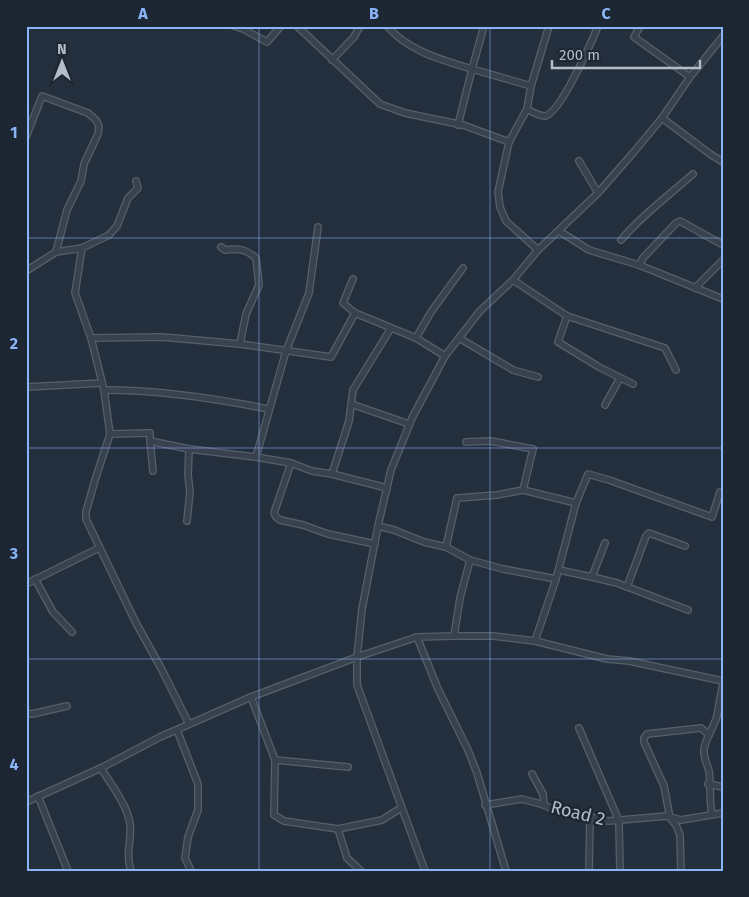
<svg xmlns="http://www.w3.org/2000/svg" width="749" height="897" font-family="'Fira Sans',sans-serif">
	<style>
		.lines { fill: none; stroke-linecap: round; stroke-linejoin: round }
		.minor-casing { stroke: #565f6c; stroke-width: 8 }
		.minor { stroke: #38414e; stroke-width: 5.5 }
		.grid { fill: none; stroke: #8ab4f8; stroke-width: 1; stroke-opacity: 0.55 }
		.labels { text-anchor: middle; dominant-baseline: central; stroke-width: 5; stroke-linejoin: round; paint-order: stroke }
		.street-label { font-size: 18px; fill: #b4bcc9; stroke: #1d2633 }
		.neatline { fill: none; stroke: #8ab4f8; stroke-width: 2 }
		.grid-label { font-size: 16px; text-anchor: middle; font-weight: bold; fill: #8ab4f8 }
	</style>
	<rect width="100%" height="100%" fill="#242f3e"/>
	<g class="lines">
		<g class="minor-casing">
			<g id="minor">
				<polyline points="234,26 243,29 267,42 281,26"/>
				<polyline points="297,26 380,104 405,113 463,125 509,142"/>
				<path d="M387,26c21,25 55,34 85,43l-14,56"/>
				<polyline points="484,26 472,69 531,86"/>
				<polyline points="640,26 634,37 690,77"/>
				<polyline points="332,60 354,37 360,26"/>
				<path d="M527,109c5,3 12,7 18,7 15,-2 47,-75 53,-90"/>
				<polyline points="662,118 710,154 723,162"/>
				<polyline points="26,137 42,96 88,113 96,120 99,126 98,134 84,164 81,181 67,210 56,252"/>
				<polyline points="579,161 598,193"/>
				<polyline points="318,227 309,293 286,351 256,457 291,463 312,471 332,474 387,488"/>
				<polyline points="559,231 589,250 639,265 723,299"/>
				<path d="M621,240c21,-25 47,-44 72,-66"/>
				<path d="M221,247l4,3c13,-2 21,-1 31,8l3,27 -13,29 -6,30 91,13 24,-44 -12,-10 10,-24"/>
				<polyline points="82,248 109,235 117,226 128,198 138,188 136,181"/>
				<polyline points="538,250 506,221 500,207 498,192 509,142 527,109 531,86 549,26"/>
				<polyline points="639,265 643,258 676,223 680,221 723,245"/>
				<polyline points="26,271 56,252 82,248 75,293 91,338 104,390 110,434 95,480 86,512 86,519 135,621 162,670 189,724"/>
				<polyline points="513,280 567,316 558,342 599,367 633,384"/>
				<polyline points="695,288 723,260"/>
				<polyline points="355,313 416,338"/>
				<polyline points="567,316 665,348 676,370"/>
				<polyline points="91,338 162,337 240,344"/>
				<polyline points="459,338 513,370 538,377"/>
				<polyline points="445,356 416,338 431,312 463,268"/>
				<polyline points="26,387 102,383"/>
				<path d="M104,390c55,0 110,8 164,19"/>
				<polyline points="351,404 409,424"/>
				<polyline points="605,405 620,378"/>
				<polyline points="110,434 150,433 150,441"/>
				<polyline points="466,442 491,441 533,449 523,490"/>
				<polyline points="291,463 274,513 276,517 280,520 303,525 328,534 375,544"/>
				<polyline points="153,471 150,441 189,449"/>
				<polyline points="332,474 349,421 353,390 391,328"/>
				<polyline points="187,521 190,492 188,475 189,449 256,457"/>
				<polyline points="378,526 394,530 424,542 446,547 470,560 503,569 556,579"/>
				<polyline points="446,547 457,498 497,495 523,490 576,503"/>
				<polyline points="559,570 592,577 605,543"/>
				<polyline points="592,577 617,583 688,610"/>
				<polyline points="35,579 53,612 72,632"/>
				<polyline points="26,584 99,548"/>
				<polyline points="627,587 646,536 649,533 685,546"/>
				<polyline points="454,636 460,598 470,560"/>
				<polyline points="417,637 438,689 468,750 477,773 506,871"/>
				<polyline points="535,641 556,579 576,503 588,474 609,480 712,517 720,492 723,492"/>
				<polyline points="251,697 275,760 274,815 284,821 338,829 347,858 361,871"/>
				<polyline points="26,713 32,714 67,706"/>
				<polyline points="579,728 619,821 620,871"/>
				<polyline points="177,730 198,784 198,810 188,837 185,858 191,871"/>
				<polyline points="275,760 348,767"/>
				<path d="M101,768c9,15 27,38 29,56 2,17 -5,28 1,47"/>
				<polyline points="532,774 543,794 544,805"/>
				<polyline points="708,784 723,787"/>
				<polyline points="38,796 68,871"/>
				<polyline points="26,802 101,768 160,737 251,697 357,657 417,637 454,636 493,636 535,641 607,659 629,661 723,681"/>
				<polyline points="485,805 522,799 544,805 556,811 580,813 600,820 609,821 667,816 681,820 723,813"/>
				<path d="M712,814c-3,-14 -1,-29 -3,-43 -2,-8 -6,-14 -5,-22 2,-12 10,-22 13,-33 2,-10 3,-20 6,-31"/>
				<polyline points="338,829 382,820 401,808"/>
				<polyline points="425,871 357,685 357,657 362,609 378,526 391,470 412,418 445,356 480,311 513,280 538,250 598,193 633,153 662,118 690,77 723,36"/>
				<polyline points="589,871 590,817"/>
				<polyline points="681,871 680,835 676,825 670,818 664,786 644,742 644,738 647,734 701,728 709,735"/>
			</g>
		</g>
		<use href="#minor" class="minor"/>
	</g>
	<path class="grid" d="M259,26v845M490,26v845M26,238h697M26,448h697M26,659h697"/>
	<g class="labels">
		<g class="street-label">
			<text transform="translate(578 813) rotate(14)">Road 2</text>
		</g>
	</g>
	<rect width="749" height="897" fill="none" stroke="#1d2633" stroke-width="55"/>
	<g transform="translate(62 62)" stroke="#1d2633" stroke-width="4" paint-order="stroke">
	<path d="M0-4L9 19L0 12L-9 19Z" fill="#b4bcc9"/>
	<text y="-8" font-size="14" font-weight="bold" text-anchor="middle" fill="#b4bcc9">N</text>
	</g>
	<path d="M552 60v8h148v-8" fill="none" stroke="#b4bcc9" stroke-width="2.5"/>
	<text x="559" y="60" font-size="15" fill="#b4bcc9" stroke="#1d2633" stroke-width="4" paint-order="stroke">200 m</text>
	<rect x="28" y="28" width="694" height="842" class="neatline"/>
	<g class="grid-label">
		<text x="143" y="19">A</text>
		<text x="374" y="19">B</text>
		<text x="606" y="19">C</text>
		<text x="14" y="138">1</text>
		<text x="14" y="349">2</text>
		<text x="14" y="559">3</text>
		<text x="14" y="770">4</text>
	</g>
</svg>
